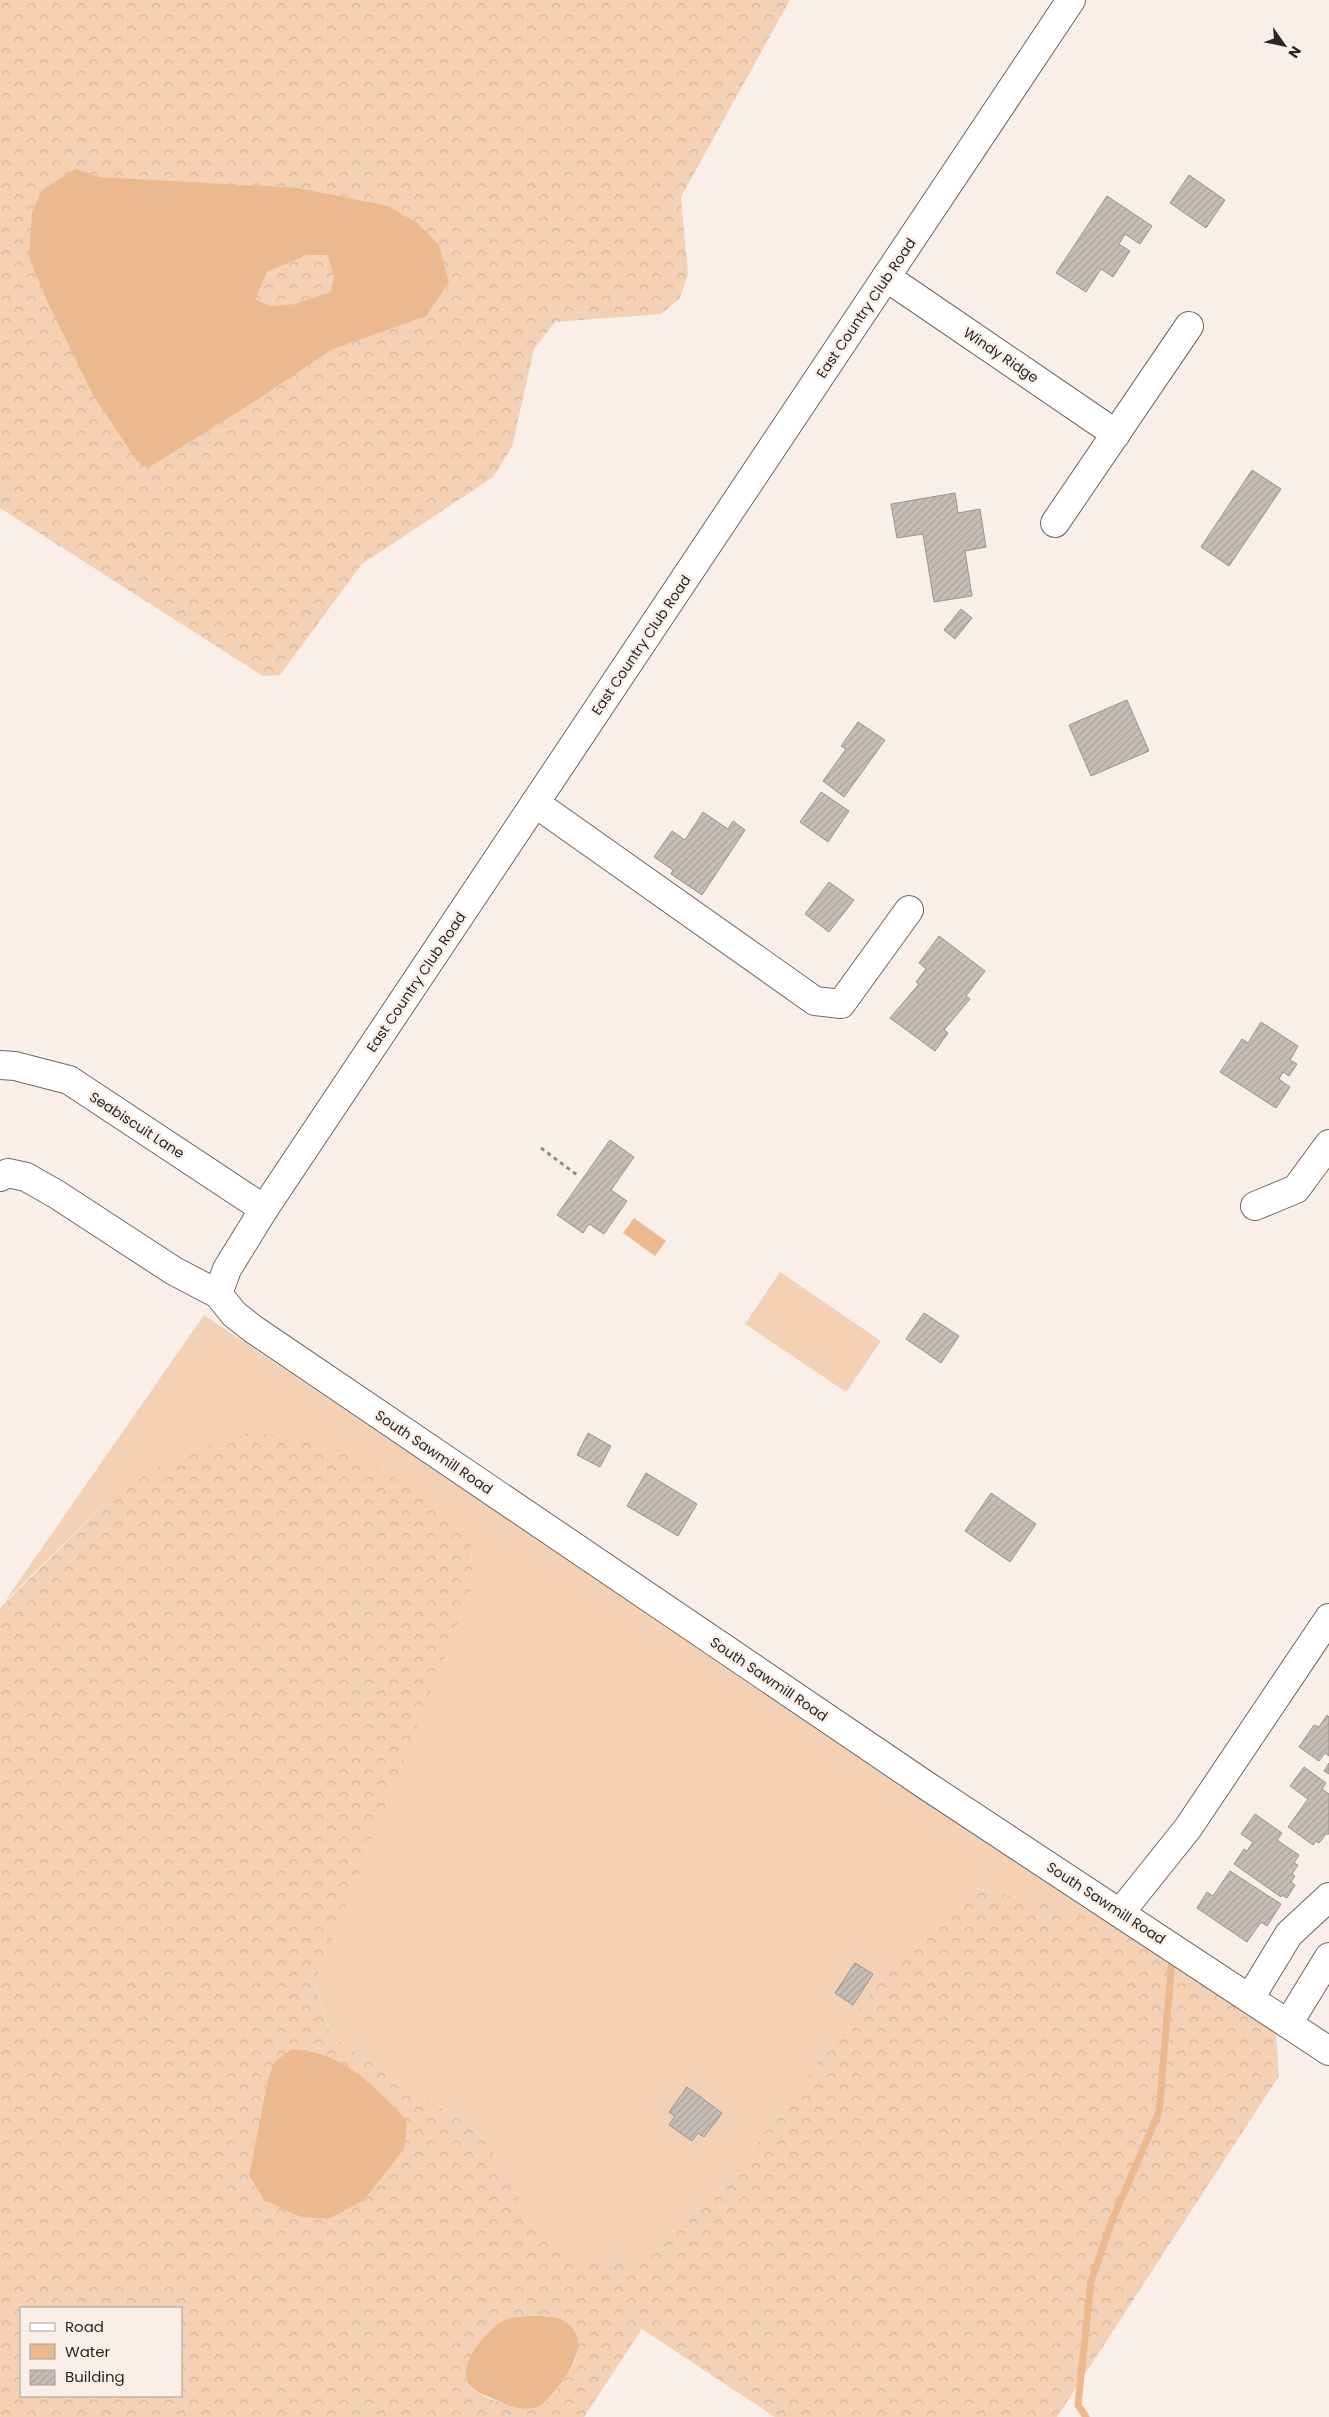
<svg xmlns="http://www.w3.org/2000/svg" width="1329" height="2417" font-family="Poppins,sans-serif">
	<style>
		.grass { fill: #f4d1b5 }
		.forest { fill: url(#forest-crowns); fill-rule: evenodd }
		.water { fill: #ecb98f; fill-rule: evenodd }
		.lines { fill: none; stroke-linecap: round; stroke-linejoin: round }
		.stream { stroke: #ecb98f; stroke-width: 7 }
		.building { fill: url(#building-hatch); stroke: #9b938c }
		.minor-casing { stroke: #6f6761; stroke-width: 30 }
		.path { stroke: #918a85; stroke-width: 3; stroke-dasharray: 4 4; stroke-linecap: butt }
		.minor { stroke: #fff; stroke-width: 28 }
		.labels { text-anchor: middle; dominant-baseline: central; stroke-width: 5; stroke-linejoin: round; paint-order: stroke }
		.street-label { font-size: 14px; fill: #2a2624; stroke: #f9efe8 }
	</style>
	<defs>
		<pattern id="forest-crowns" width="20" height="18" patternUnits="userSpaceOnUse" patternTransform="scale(1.25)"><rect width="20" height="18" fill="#f4d1b5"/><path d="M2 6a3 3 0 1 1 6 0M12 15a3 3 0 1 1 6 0" fill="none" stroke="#d1b39c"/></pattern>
		<pattern id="building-hatch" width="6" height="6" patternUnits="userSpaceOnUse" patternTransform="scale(1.25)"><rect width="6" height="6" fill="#c6bdb6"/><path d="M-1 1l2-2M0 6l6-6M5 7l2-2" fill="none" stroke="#aaa29c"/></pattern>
	</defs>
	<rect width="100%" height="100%" fill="#f9efe8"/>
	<g class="grass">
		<polygon points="780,1272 881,1341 846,1392 745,1324"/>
		<polygon points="204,1315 1096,1915 972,1887 906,1946 730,2178 644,2258 579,2261 529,2215 484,2136 331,2035 314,1983 474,1585 470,1539 116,1493 5,1601"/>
	</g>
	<g class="forest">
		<polygon points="0,0 790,0 681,197 688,274 680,298 661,314 555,322 534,349 512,447 493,477 362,564 280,675 263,676 0,508"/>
		<path d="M253,1431l94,20 69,39 54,49 4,46 -160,399 17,51 153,101 45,79 50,46 65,-3 86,-80 176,-232 66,-59 124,28 180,117 3,44 -222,341h-282l-133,-88 -58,88h-584v-809l116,-115 62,-38zM268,2079l95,122 -35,18 -27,-2 -52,-42zM21,2308h160v88h-160zM530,2316c28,0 30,0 47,22 0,7 1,17 -2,23 -5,11 -24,40 -36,45 -15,7 -67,-9 -73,-25 -1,-3 0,-5 -1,-8z"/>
	</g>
	<g class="water">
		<path d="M76,169l23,8 199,11 90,18 29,17 22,22 10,37 -23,34 -95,34 -79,53 -104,65 -11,-7 -44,-66 -46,-94 -18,-44 3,-45 10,-22zM306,255h21l7,20 -3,17 -36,12 -25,2 -15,-7 12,-27z"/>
		<polygon points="634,1218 666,1241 655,1256 623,1233"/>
		<path d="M293,2049c10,2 21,3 31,6 32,12 61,41 83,66l-3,28 -41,52 -35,18 -27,-2 -37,-17 -15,-25 19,-96 7,-18z"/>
		<path d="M530,2316c11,0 24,-1 34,5 29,17 6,53 -10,71 -6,7 -12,15 -21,16 -15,3 -30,-5 -44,-11 -8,-3 -21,-9 -23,-18 -4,-21 23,-52 41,-60 7,-2 16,-2 23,-3z"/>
	</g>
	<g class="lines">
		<polyline class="stream" points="1086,2417 1078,2405 1091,2281 1113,2218 1159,2112 1172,1959"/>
	</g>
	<g class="building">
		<polygon points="1189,175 1225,200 1206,228 1170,203"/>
		<polygon points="1107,196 1152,226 1140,244 1125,234 1119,244 1130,251 1113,277 1101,269 1086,292 1056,273"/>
		<polygon points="1252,470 1281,489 1229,566 1201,547"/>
		<polygon points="955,493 958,513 980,509 986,547 965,551 972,596 934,602 923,534 897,538 891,504"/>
		<polygon points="961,609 972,618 955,639 944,630"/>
		<polygon points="1127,700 1149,751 1091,776 1069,725"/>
		<polygon points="858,722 885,740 844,797 823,781 846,749 841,746"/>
		<polygon points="821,792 849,811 828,842 800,822"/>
		<polygon points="703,812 728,829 733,821 745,830 702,895 671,874 673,870 654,857 672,831 685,840"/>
		<polygon points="829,882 854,900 829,932 805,914"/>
		<polygon points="939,936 985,971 966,996 970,999 944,1030 948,1033 935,1051 890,1018 919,984 916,982 926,969 919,963"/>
		<polygon points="1261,1022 1298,1046 1290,1060 1297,1064 1289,1076 1283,1072 1279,1079 1290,1087 1276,1108 1220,1072 1242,1039 1248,1043"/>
		<polygon points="610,1140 634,1157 611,1190 627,1201 604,1234 589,1224 583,1233 557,1215"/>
		<polygon points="924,1313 959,1336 941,1363 906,1339"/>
		<polygon points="588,1433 611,1446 600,1467 577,1455"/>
		<polygon points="646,1473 697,1504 678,1536 627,1506"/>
		<polygon points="991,1493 1036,1524 1010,1562 965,1531"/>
		<polygon points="1327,1715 1329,1717 1329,1756 1325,1753 1319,1761 1299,1747 1314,1725 1319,1727"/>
		<polygon points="1329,1763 1329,1774 1324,1771"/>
		<polygon points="1304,1767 1326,1783 1322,1789 1329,1794 1329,1834 1326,1834 1319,1843 1316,1841 1313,1845 1288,1827 1308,1799 1290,1786"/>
		<polygon points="1255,1814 1282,1833 1277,1840 1299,1855 1294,1863 1298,1865 1292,1874 1295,1876 1291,1882 1295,1885 1287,1898 1282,1895 1281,1897 1234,1864 1244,1849 1247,1851 1253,1842 1241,1834"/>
		<polygon points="1230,1871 1281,1904 1267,1926 1261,1922 1247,1942 1197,1908 1207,1892 1213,1896"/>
		<polygon points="855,1963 873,1974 853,2005 835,1993"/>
		<polygon points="687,2087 722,2113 704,2137 698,2133 692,2141 669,2125 675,2116 669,2112"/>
	</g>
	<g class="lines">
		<g class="minor-casing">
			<g id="minor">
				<polyline points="886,277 1116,434"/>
				<polyline points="1055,523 1189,326"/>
				<polyline points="535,803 815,1001 841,1004 909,910"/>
				<polyline points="0,1065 15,1066 69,1080 264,1209"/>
				<polyline points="0,1177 8,1173 26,1177 56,1194 174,1271 218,1294 234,1314 253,1329 927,1786 1329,2051"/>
				<polyline points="1255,1206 1296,1189 1329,1144"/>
				<polyline points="218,1294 227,1269 264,1209 1071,0"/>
				<polyline points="1120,1913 1188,1828 1329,1618"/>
				<polyline points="1250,1998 1289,1934 1329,1897"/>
				<polyline points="1288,2024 1329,1957"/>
			</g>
		</g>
		<polyline class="path" points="541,1148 577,1175"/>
		<use href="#minor" class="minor"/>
	</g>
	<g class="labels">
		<g class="street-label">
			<text transform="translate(866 308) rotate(-56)">East Country Club Road</text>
			<text transform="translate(1001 355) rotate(34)">Windy Ridge</text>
			<text transform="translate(641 645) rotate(-56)">East Country Club Road</text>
			<text transform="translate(416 982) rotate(-56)">East Country Club Road</text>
			<text transform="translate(137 1125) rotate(33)">Seabiscuit Lane</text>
			<text transform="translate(434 1452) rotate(34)">South Sawmill Road</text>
			<text transform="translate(769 1679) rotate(34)">South Sawmill Road</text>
			<text transform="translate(1106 1903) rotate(33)">South Sawmill Road</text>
		</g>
	</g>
	<rect x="20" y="2307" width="162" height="90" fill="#f9efe8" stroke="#a69f9a"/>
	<rect x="30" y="2323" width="25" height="8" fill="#ffffff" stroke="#a69f9a"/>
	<text x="65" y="2332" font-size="15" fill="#2a2624">Road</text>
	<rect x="30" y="2344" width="25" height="15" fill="#ecb98f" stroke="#a69f9a"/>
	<text x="65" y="2357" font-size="15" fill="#2a2624">Water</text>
	<rect x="30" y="2370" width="25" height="15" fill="url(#building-hatch)" stroke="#a69f9a"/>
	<text x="65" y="2382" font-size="15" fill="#2a2624">Building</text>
	<g transform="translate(1284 45) rotate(123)" stroke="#f9efe8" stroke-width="4" paint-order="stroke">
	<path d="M0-4L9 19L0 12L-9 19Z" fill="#2a2624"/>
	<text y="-8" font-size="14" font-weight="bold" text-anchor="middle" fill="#2a2624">N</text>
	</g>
</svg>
